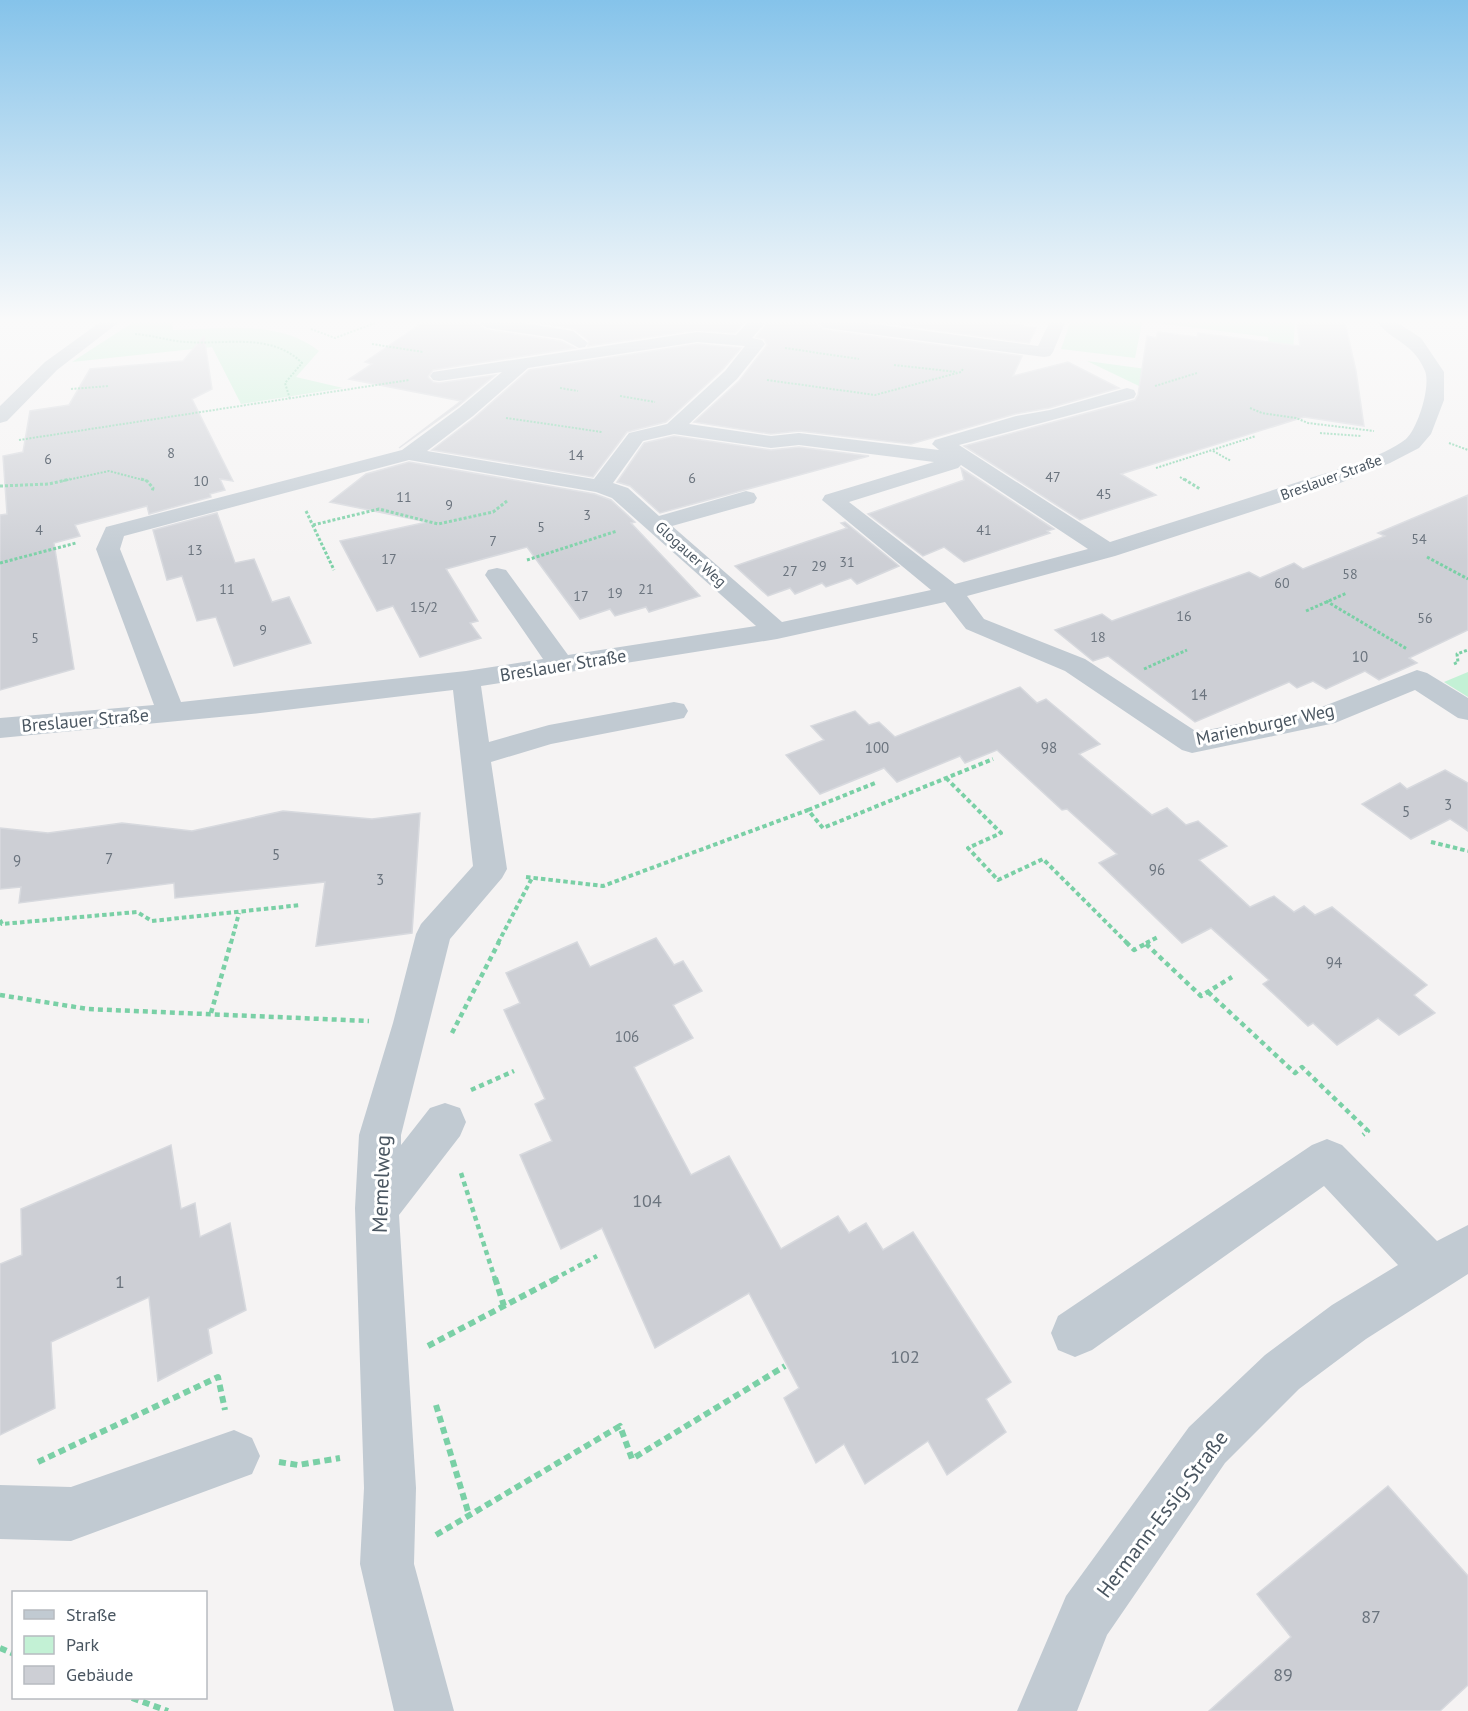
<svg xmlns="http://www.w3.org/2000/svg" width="1468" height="1711" font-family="'PT Sans',sans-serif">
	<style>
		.green { fill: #c3f1d5 }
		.building { fill: #cdcfd5; stroke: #d7d9de; stroke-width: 1.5 }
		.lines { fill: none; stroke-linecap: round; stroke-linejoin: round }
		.path-far4 { stroke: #7ad0a6; stroke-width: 2; stroke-dasharray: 2 1.5; stroke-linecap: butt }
		.path-far3 { stroke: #7ad0a6; stroke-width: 3; stroke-dasharray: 3 2; stroke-linecap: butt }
		.path-far2 { stroke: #7ad0a6; stroke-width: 4; stroke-dasharray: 4.5 3; stroke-linecap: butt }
		.path-far1 { stroke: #7ad0a6; stroke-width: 4.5; stroke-dasharray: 5 4; stroke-linecap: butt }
		.path { stroke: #7ad0a6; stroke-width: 6; stroke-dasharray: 7 4.5; stroke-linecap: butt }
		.minor { fill: #c1cad2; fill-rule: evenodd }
		.labels { text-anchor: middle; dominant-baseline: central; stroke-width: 6; stroke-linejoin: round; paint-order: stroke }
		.far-number-label { font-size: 14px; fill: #6b747e }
		.far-street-label { font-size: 15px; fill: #4a5661; stroke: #fff }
		.number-label { font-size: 15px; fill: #6b747e }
		.street-label { font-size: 18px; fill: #4a5661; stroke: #fff }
		.near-number-label { font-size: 18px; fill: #6b747e }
		.near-street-label { font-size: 21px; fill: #4a5661; stroke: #fff }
	</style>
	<rect width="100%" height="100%" fill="#f5f3f3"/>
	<g class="green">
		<path d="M132,323h40l1,7c49,-1 106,-11 146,21l-23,26 47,11 -102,16 -29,-57 -140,15z"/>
		<polygon points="1070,323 1142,323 1135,358 1061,349"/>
		<polygon points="1157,323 1295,323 1292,365 1271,362 1268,337"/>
		<polygon points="1087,361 1183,374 1139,386"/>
		<polygon points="1468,672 1468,697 1444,682"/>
	</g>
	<g class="building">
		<polygon points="422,323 477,323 487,330 561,341 575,348 433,370 428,377 433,382 439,383 495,375 458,406 399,448 461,401 349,379 372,364 365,362"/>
		<polygon points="540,323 744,323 735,333 697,330 588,346 589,341 574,329"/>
		<polygon points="767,323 815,323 825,330 1022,356 1013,376 1068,362 1119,388 1049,408 1015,414 911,444 799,431 771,434 694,422 739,381 767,345 764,339 756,337"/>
		<polygon points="886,323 1005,323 1036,328 1029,343"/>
		<polygon points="1297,323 1345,323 1356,371 1364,426 1304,417 1121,474 1156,495 1080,520 964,446 1135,400 1138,395 1147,336 1156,338 1158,332 1197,337 1198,333 1300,346"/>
		<polygon points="204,336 212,389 192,399 233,481 220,479 225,490 210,494 211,497 149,514 147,506 75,525 80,536 54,543 74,669 0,690 0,515 7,514 3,456 23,452 30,411 69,405 90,369 183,361"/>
		<polygon points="697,344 741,348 723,369 666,422 627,432 593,477 432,450 474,418 529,370"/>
		<polygon points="674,436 771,450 799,447 869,456 660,513 630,486 617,482 644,443"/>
		<polygon points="409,462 595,494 611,500 635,522 631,523 700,596 649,612 646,607 615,616 610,609 580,619 527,547 446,569 478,621 470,623 481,638 420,657 393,606 377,611 340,541 427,522 330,502 366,474"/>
		<polygon points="961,468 1054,529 1047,531 1050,533 964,562 944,547 923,556 868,514 964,480"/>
		<polygon points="1468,495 1468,630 1409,658 1417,663 1379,680 1365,671 1326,689 1313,681 1297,688 1289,682 1195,722 1108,656 1093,661 1055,630 1102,614 1112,621 1249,572 1260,578 1294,563 1303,569 1385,536 1378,533"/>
		<polygon points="217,513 235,563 254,559 272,602 289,597 311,643 234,666 216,617 197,621 182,576 167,580 153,530"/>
		<polygon points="845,522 899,566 857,584 851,578 826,587 822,583 795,594 790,588 768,596 735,566 847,528 841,523"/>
		<polygon points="1020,687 1037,703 1046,699 1100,744 1079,754 1152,815 1167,808 1186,825 1198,821 1227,846 1199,860 1250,907 1274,896 1294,912 1304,906 1315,915 1332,907 1427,985 1414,995 1435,1013 1399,1035 1378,1018 1337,1045 1313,1023 1308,1026 1263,984 1269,980 1211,928 1182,943 1099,863 1117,854 1067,809 1062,810 997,750 965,763 960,756 897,782 884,768 820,794 786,755 824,740 811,726 855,711 869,725 879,722 895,737"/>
		<polygon points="1445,770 1468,783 1468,831 1450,819 1411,839 1362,804 1400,783 1407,789"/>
		<polygon points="283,811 372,819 420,813 412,933 316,946 325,882 175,898 174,883 19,903 21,887 0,889 0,828 48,833 122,823 192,831"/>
		<polygon points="656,938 674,965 683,961 702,991 673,1005 693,1038 634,1067 691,1175 729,1156 781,1249 838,1216 849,1233 866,1223 883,1250 913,1232 1011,1382 986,1399 1006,1432 947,1475 928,1441 865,1484 844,1444 816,1463 784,1398 799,1388 749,1293 655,1348 602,1228 561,1249 520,1155 552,1141 535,1104 545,1099 504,1010 520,1003 506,973 577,942 590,967"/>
		<polygon points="171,1145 181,1209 195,1203 200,1237 230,1223 246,1310 208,1329 212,1353 158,1381 149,1297 51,1342 55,1408 0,1435 0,1264 22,1255 21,1209"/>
		<polygon points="1388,1486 1468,1576 1468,1685 1440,1711 1209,1711 1291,1637 1257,1594"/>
	</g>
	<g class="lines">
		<g class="path-far4">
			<polyline points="311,329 335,338 375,323"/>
			<path d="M135,334c17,1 34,7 51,8 40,3 85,-10 116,21l-17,20 5,16"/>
			<polyline points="372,344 423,352"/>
			<polyline points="785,348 859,359"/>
			<polyline points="894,365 957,372"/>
			<polyline points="767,380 875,395 961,372 963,369"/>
			<polyline points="1155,386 1197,373"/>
			<polyline points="560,388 578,391"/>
			<polyline points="71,389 109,386"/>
			<polyline points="620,396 655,402"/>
			<polyline points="1250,408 1262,413 1296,418 1308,423 1374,431"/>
			<polyline points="506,418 602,432"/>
			<polyline points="1320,433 1361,436"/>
			<polyline points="19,440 409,380"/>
			<polyline points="1449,443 1468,450"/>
			<polyline points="1213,451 1231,461"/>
			<polyline points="1156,468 1256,436"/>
			<polyline points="1180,477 1186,481"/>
			<polyline points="63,481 109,471 147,481"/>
		</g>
		<g class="path-far3">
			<polyline points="141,479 147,481 153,488 152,492"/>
			<polyline points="1184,479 1200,489"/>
			<polyline points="0,486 49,484 70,479"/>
			<polyline points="306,511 334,570"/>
			<polyline points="313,525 379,509 438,524 493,512 507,501"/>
			<polyline points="1427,557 1468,579"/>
			<polyline points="527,560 617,531"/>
			<polyline points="0,563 76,543"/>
			<polyline points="1326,601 1407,649"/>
			<polyline points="1306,611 1347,593"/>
			<polyline points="1454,664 1458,662 1457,654 1468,650"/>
			<polyline points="1144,669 1187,650"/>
		</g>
		<g class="path-far2">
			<polyline points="946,778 1001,833 968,848 998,880 1043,859 1127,943"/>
			<polyline points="808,810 875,783"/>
			<polyline points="1431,842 1468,851"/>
			<polyline points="526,877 603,886 808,810 823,828 993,759"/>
			<polyline points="0,920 2,924 137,912 152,921 301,905"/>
			<polyline points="231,943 239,913"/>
			<polyline points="498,943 532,878"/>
			<polyline points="1146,943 1158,937"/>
		</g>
		<g class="path-far1">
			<polyline points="1126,942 1134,950 1149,942"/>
			<polyline points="1146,944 1201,996 1232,977"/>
			<polyline points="1208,992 1295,1073 1302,1067 1368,1131 1363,1135"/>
			<polyline points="0,995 88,1009 369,1021"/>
			<polyline points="211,1013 231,942"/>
			<polyline points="452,1033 499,942"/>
			<polyline points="471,1090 514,1071"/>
			<polyline points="461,1173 495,1279"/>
			<polyline points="554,1279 597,1256"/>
		</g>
		<g class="path">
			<polyline points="495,1278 504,1306"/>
			<polyline points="428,1346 557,1278"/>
			<polyline points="436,1405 469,1515"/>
			<polyline points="38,1462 218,1377 225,1410"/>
			<polyline points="279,1462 298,1465 340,1458"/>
			<polyline points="436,1535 620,1426 632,1459 785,1366"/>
			<polyline points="0,1648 14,1654"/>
			<polyline points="132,1698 168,1711"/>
		</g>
		<g class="minor">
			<polygon points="99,323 118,323 57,370 7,421 0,423 0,406 45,362"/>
			<polygon points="479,323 523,323 567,330 573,331 588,343 585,347 579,348 562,339 487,328"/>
			<path d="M747,323h18l-13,15 10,2 3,4 -28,35 -48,45 82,12 28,-3 140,17 -7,-6 3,-4 81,-24 34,-6 77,-22 7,2 2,4 -2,4 -175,47 151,97c63,-20 127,-40 191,-61 28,-9 83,-24 105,-42 12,-11 25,-53 19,-68 -11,-28 -33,-30 -47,-48h20l23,15 23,34v28l-13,34 -12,14 -29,15 -50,20 -225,73 -148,40 17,23 101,40 112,73 122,-24 98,-38 10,3 41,25v22l-10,-2 -43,-28 -80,33 -143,30 -10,-3 -117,-79 -99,-42 -21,-27 -168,37 -296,47 8,56 60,-17 125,-23 10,2 4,7 -4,7 -10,2 -123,24 -60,18 16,107 -5,9 -52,61 -49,196v10l29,-37 15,-5 15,5 6,14 -6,14 -61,79 17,273 -2,76 40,147h-60l-34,-147 4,-76 -9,-280 4,-73 34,-112 23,-89 5,-10 52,-58 -20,-176 -202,24 -251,24v-20l154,-13 -58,-156 10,-22 296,-77 57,-42 43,-36 -63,9 -6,-1 -3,-4 3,-4 264,-40 39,3zM697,342l48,4 -20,25 -58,53 -38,9 -35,46 -167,-28 46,-35 55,-48zM674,434l97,14 28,-3 135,17 -109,33 -3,5 109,90 -149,32 -110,-96 82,-23 3,-5 -3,-5 -8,-2 -87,25 -31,-28 -15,-5 30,-42zM409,460l187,32 16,6 144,128 -188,29 -62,-85 -9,-2 -9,2 -3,5 58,84 -77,12 -285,31 -61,-153 4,-13zM961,465l127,84 -133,35 -106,-82 109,-34z"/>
			<polygon points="817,323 866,323 1038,346 1049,323 1065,323 1053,352 1050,356 1044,357 825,328"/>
			<polygon points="1327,1139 1342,1145 1437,1241 1468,1225 1468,1274 1366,1339 1299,1389 1225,1463 1107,1635 1077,1711 1017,1711 1066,1596 1189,1427 1265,1355 1332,1305 1398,1265 1324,1186 1092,1350 1075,1357 1058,1350 1051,1333 1058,1316 1312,1145"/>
			<polygon points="234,1430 252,1438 260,1456 252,1474 71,1541 0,1539 0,1485 71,1487"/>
		</g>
	</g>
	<linearGradient id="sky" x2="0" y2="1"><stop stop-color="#85c3ea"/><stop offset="0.57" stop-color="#fafafa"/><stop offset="1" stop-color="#fafafa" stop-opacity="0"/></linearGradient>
	<rect width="1468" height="563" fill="url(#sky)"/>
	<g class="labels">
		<g class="far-number-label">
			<text x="171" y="453">8</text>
			<text x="576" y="455">14</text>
			<text x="48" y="459">6</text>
			<text x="1053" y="477">47</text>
			<text x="692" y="478">6</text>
			<text x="201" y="481">10</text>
			<text x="1104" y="494">45</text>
			<text x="404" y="497">11</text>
			<text x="449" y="505">9</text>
			<text x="587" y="515">3</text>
			<text x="541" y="527">5</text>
			<text x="39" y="530">4</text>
			<text x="984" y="530">41</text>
			<text x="1419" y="539">54</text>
			<text x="493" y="541">7</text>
			<text x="195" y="550">13</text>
			<text x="389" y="559">17</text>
			<text x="847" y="562">31</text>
			<text x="819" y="566">29</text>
			<text x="790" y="571">27</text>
			<text x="1350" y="574">58</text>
			<text x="1282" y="583">60</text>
			<text x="227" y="589">11</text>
			<text x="646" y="589">21</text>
			<text x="615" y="593">19</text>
			<text x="581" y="596">17</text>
			<text x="424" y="607">15/2</text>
			<text x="1184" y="616">16</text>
			<text x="1425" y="618">56</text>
			<text x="263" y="630">9</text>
			<text x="1098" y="637">18</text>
			<text x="35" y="638">5</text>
		</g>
		<g class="far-street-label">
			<text transform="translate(1331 477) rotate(-20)">Breslauer Straße</text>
			<text transform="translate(691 554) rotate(42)">Glogauer Weg</text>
		</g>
		<g class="number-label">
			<text x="1360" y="656">10</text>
			<text x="1199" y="694">14</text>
			<text x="877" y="747">100</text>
			<text x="1049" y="747">98</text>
			<text x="1448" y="804">3</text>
			<text x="1406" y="811">5</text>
			<text x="276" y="854">5</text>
			<text x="109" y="858">7</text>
			<text x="17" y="860">9</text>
			<text x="1157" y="869">96</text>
			<text x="380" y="879">3</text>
			<text x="1334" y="962">94</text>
			<text x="627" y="1036">106</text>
		</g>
		<g class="street-label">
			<text transform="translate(563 665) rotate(-9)">Breslauer Straße</text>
			<text transform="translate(85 720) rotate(-5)">Breslauer Straße</text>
			<text transform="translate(1265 724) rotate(-12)">Marienburger Weg</text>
		</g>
		<g class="near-number-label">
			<text x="647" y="1200">104</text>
			<text x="120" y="1281">1</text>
			<text x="905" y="1356">102</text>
			<text x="1371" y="1616">87</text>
			<text x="1283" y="1674">89</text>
		</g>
		<g class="near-street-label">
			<text transform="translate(381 1184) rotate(-88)">Memelweg</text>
			<text transform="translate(1162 1514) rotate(-53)">Hermann-Essig-Straße</text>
		</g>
	</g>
	<rect x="12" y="1591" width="195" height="108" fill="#ffffff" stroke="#b7bbc0" stroke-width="1.5"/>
	<rect x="24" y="1610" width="30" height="9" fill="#c1cad2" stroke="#b7bbc0" stroke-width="1.5"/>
	<text x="66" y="1621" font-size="18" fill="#4a5661">Straße</text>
	<rect x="24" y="1636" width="30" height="18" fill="#c3f1d5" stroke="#b7bbc0" stroke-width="1.5"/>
	<text x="66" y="1651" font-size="18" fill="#4a5661">Park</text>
	<rect x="24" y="1666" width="30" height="18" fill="#cdcfd5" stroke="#b7bbc0" stroke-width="1.5"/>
	<text x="66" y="1681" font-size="18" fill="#4a5661">Gebäude</text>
</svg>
